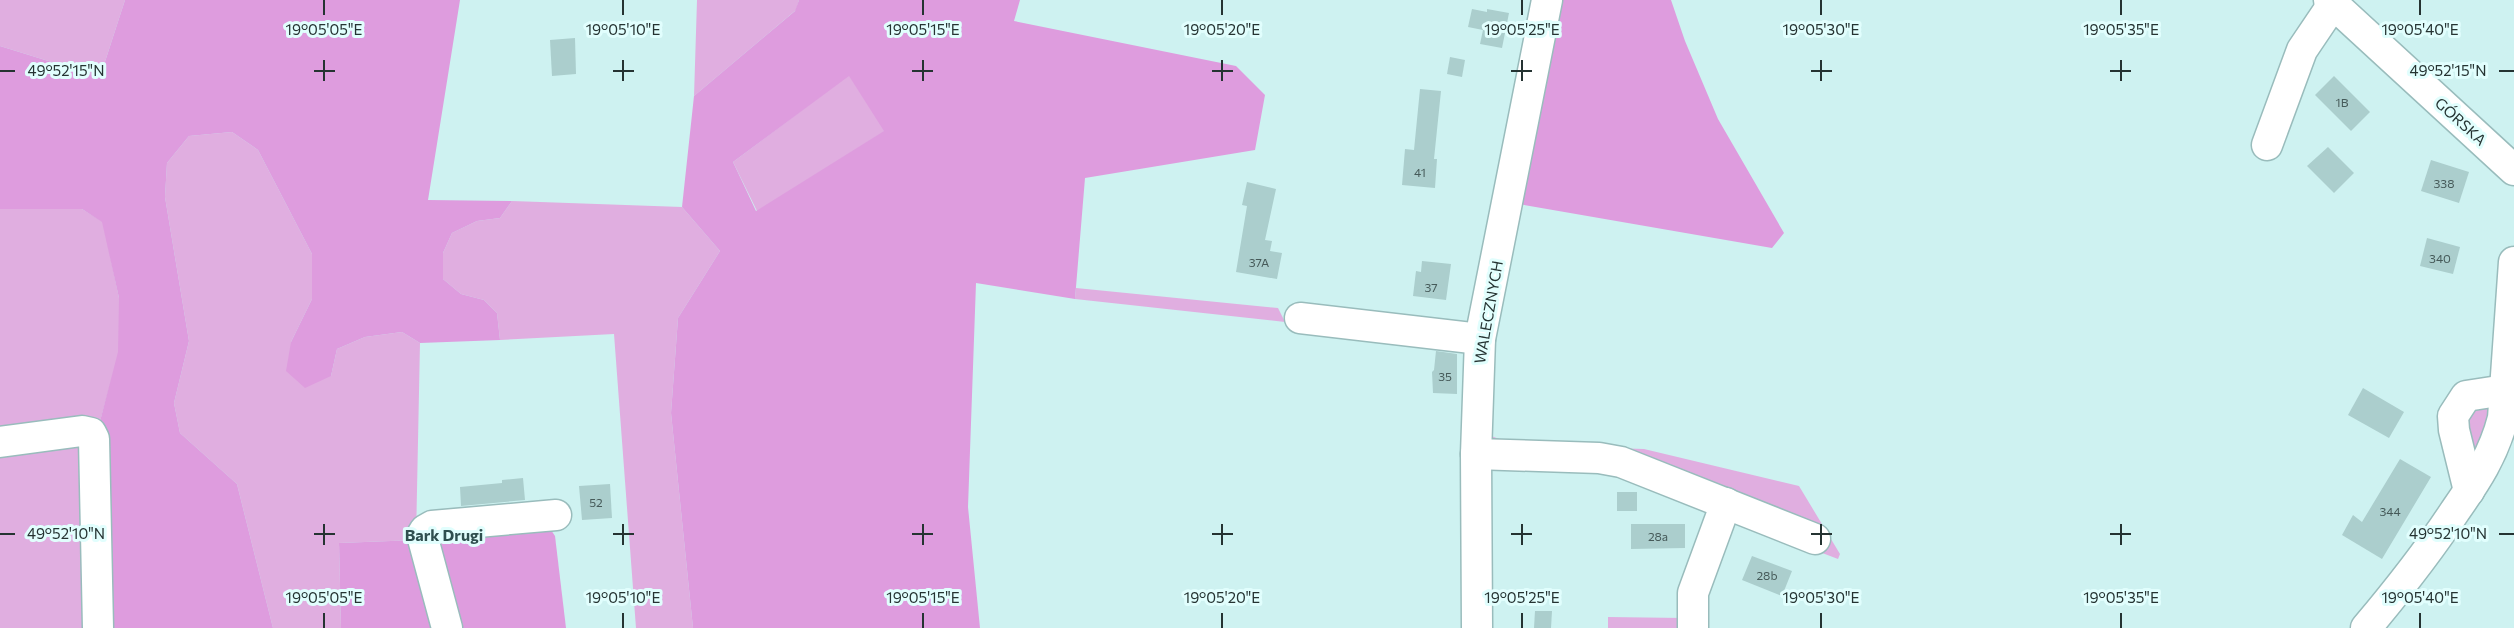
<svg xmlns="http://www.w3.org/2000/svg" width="2514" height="628" font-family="Commissioner,sans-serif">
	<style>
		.green { fill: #e0aee0 }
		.forest { fill: #de9cde; fill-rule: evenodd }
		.building { fill: #abcecd }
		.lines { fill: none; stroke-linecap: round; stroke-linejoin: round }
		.minor-casing { stroke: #99bcbc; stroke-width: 33 }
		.minor { stroke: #fff; stroke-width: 30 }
		.ticks { fill: none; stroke: #253332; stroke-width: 2 }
		.labels { text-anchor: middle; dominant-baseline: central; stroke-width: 6; stroke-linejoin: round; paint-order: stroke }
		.number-label { font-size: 12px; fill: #465a59 }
		.street-label { font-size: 15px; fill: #253332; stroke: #e1fefd }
		.neighbourhood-label { font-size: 16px; font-weight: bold; fill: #2f4f4f; stroke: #e1fefd }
		.ticks-label { font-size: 15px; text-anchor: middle; fill: #253332; stroke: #e1fefd; stroke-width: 6; stroke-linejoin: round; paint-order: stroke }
	</style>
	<rect width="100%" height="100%" fill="#cef2f1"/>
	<g class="green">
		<polygon points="0,0 125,0 100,77 0,46"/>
		<polygon points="697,0 799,0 796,10 694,96"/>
		<polygon points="849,75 885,131 757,211 733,162"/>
		<polygon points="232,132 258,150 312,254 312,299 291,342 331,376 337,349 365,337 402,332 420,343 416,540 339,543 341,628 273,628 237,484 180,433 174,403 189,341 165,197 167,163 189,136"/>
		<polygon points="512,201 682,207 720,251 678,318 671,413 693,628 636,628 614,334 500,340 497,313 484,300 461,294 443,279 443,253 452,233 477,221 500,218"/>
		<path d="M1513,203l4,1 -13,57 -13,79 -5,94 29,11 129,4 155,37 41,68 -2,5 -21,-8 4,-13 -199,-82 -19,-4 -103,-2c-11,-3 -15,-6 -18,-17l5,-93z"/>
		<polygon points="0,209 82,209 103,222 119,298 119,352 99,425 0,435"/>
		<polygon points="1076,288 1278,308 1285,322 1075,299"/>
		<polygon points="2470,406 2489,406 2483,434 2474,456 2464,413"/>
		<polygon points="82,436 95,628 0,628 0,446"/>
		<polygon points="1608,617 1684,618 1684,628 1608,628"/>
	</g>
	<g class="forest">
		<polygon points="125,0 460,0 428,200 512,201 500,218 477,221 452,233 443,253 443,279 461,294 484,300 497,313 500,340 420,343 402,332 365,337 337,349 331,376 305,388 286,371 291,342 312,299 312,254 258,150 232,132 189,136 167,163 165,197 189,341 174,403 180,433 237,484 273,628 106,628 99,425 118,352 119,298 102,222 82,209 0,209 0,46 100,77"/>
		<path d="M799,0h221l-6,21 222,45 29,29 -10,55 -170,28 -10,121 -99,-16 -8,224 12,121h-287l-22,-215 7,-95 42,-67 -38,-44 12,-111 101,-85zM849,76l35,55 -128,80 -23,-49z"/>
		<polygon points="1555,0 1671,0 1685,41 1718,119 1784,233 1772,248 1513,203"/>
		<polygon points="547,524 555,536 566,628 454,628 431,539"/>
		<polygon points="416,540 440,628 341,628 339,543"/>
	</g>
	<g class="building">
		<polygon points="1472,9 1487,12 1487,9 1509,13 1502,48 1480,44 1483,30 1468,27"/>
		<polygon points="575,38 576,74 552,76 550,40"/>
		<polygon points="1450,57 1465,60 1462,77 1447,74"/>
		<polygon points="2334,76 2370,112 2351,131 2315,95"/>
		<polygon points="1420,89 1441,91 1434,159 1437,159 1435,188 1402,185 1405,149 1414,150"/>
		<polygon points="2328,147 2354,173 2334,193 2307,166"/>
		<polygon points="2431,160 2469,172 2459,203 2421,191"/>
		<polygon points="1247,182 1276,189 1265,240 1272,241 1270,251 1282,253 1277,279 1236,272 1247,206 1242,205"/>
		<polygon points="2427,238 2460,247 2453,274 2420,266"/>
		<polygon points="1422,261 1451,264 1446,300 1413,296 1416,271 1421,272"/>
		<polygon points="1436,351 1457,354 1457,394 1433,393 1432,372 1434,370"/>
		<polygon points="2363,388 2404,412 2389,438 2348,415"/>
		<polygon points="2400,459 2431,477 2382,559 2342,535 2353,515 2362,522"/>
		<polygon points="523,478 525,500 461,506 460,487 502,483 502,480"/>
		<polygon points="610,484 612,518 582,520 579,486"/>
		<rect x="1617" y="492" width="20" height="19"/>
		<polygon points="1631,524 1685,524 1685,548 1631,549"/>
		<polygon points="1752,556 1792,571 1782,596 1742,580"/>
		<polygon points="1535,611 1552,611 1551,628 1534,628"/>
	</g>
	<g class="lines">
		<g class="minor-casing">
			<g id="minor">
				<polyline points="2329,0 2514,170"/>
				<polyline points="2267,145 2302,50 2333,4"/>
				<polyline points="1300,318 1480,339"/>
				<polyline points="0,442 82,431 91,433 94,439 98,628"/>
				<polyline points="1476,454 1599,458 1621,462 1815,539"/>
				<polyline points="2469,491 2454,430 2453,416 2466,396 2505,390"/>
				<polyline points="447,628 422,535 425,530 432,526 556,515"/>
				<polyline points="1477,628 1476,454 1480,339 1547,0"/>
				<polyline points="1693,628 1693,593 1726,503"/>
				<path d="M2366,628c32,-38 62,-76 89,-117 21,-30 39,-57 48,-93l11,-156"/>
			</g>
		</g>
		<use href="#minor" class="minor"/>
	</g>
	<path class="ticks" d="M324,0v15M623,0v15M923,0v15M1222,0v15M1522,0v15M1821,0v15M2121,0v15M2420,0v15M324,60v21M623,60v21M923,60v21M1222,60v21M1522,60v21M1821,60v21M2121,60v21M0,71h15M314,71h21M613,71h21M912,71h21M1212,71h21M1511,71h21M1811,71h21M2110,71h21M2499,71h15M324,524v21M623,524v21M923,524v21M1222,524v21M1522,524v21M1821,524v21M2121,524v21M0,534h15M314,534h21M613,534h21M912,534h21M1212,534h21M1511,534h21M1811,534h21M2110,534h21M2499,534h15M324,613v15M623,613v15M923,613v15M1222,613v15M1522,613v15M1821,613v15M2121,613v15M2420,613v15"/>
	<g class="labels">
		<g class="number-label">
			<text x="2342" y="102">1B</text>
			<text x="1420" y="172">41</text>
			<text x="2444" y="183">338</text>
			<text x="2440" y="258">340</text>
			<text x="1259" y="262">37A</text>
			<text x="1431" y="287">37</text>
			<text x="1445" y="376">35</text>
			<text x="596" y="502">52</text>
			<text x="2390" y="511">344</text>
			<text x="1658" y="536">28a</text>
			<text x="1767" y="575">28b</text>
		</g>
		<g class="street-label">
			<text transform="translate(2461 121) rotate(42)">GÓRSKA</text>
			<text transform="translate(1488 312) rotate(-80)">WALECZNYCH</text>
		</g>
		<g class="neighbourhood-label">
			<text x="444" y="534">Bark Drugi</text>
		</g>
	</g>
	<g class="ticks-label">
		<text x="324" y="35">19°05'05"E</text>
		<text x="623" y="35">19°05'10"E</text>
		<text x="923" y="35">19°05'15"E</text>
		<text x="1222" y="35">19°05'20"E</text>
		<text x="1522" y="35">19°05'25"E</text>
		<text x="1821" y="35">19°05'30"E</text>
		<text x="2121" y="35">19°05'35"E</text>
		<text x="2420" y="35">19°05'40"E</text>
		<text x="66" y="76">49°52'15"N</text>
		<text x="2448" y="76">49°52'15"N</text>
		<text x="66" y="539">49°52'10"N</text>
		<text x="2448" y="539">49°52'10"N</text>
		<text x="324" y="603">19°05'05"E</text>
		<text x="623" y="603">19°05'10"E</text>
		<text x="923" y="603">19°05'15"E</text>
		<text x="1222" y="603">19°05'20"E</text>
		<text x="1522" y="603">19°05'25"E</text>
		<text x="1821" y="603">19°05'30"E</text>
		<text x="2121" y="603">19°05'35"E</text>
		<text x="2420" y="603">19°05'40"E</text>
	</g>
</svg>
